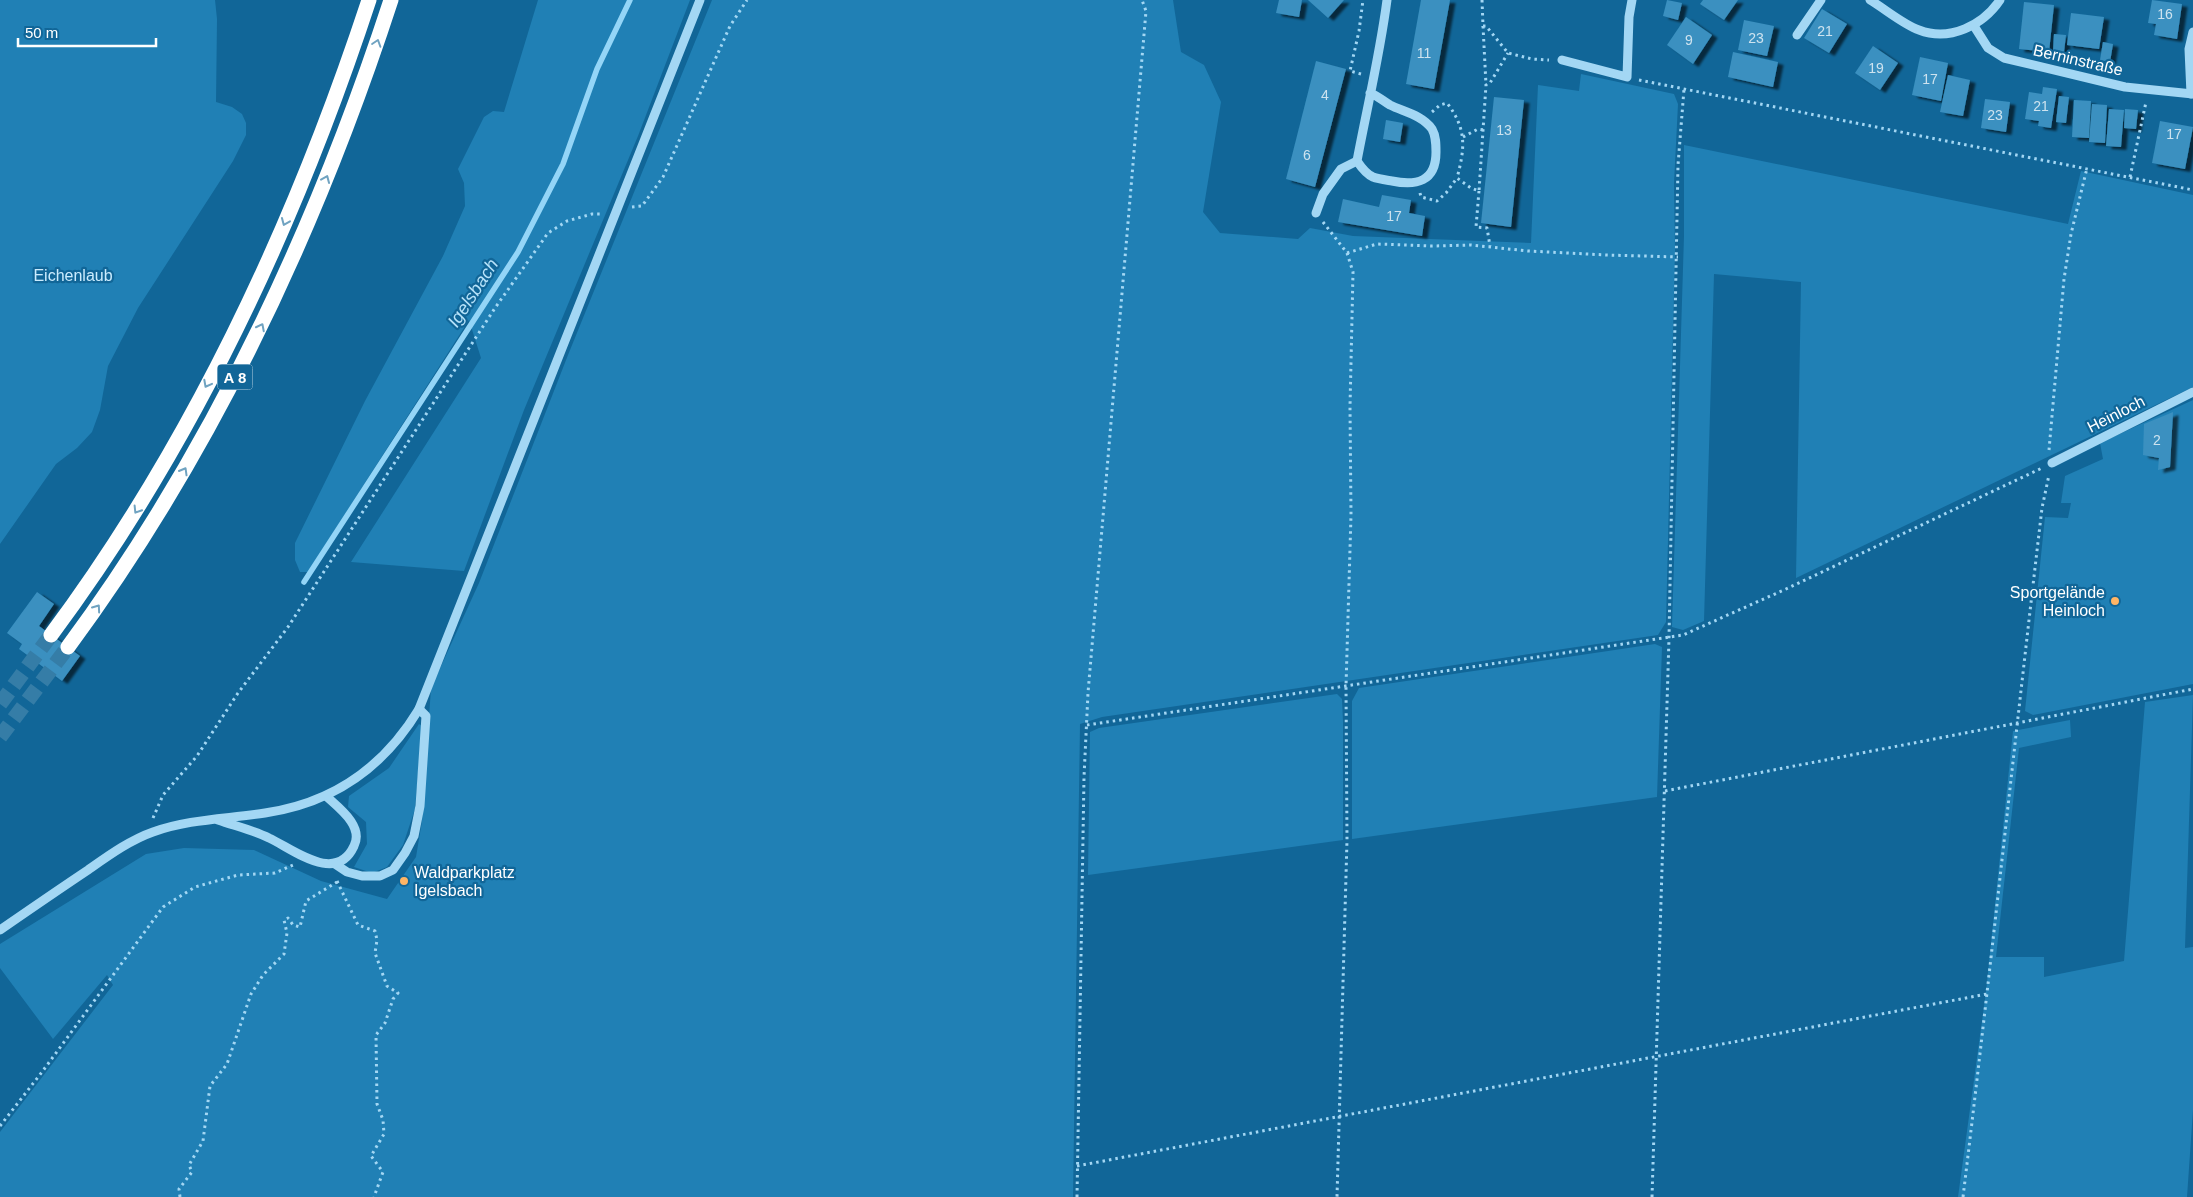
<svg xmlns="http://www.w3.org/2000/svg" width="2193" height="1197" font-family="Arial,sans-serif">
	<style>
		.green { fill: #2080b5 }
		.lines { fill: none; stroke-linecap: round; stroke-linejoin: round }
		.stream { stroke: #94d5f7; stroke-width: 5.5 }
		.building { fill: #3a90c0; filter: url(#shadow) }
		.highway-tunnel { stroke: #357da7; stroke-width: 15; stroke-dasharray: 15 8; stroke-linecap: butt }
		.path { stroke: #a3d7f4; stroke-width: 3; stroke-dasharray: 2.5 4; stroke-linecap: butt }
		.minor { stroke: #a3d7f4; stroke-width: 9 }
		.highway { stroke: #fff; stroke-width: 15 }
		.oneway { stroke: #70a3c1 }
		.poi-dot { fill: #ffb565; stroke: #116698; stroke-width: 2 }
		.labels { text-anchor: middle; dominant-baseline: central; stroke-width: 4.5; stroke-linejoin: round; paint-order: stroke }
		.number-label { font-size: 14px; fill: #cee3ef }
		.shield { fill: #116698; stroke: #b8d1e0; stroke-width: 1 }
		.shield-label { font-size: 15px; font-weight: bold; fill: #fff }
		.street-label { font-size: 16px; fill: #fff; stroke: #116698 }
		.park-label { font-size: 16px; fill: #cbecfe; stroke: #116698 }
		.poi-label { font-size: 16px; fill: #fff; stroke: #116698; text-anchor: end }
		.water-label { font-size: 18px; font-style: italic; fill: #b7e3fa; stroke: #116698 }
	</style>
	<defs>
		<filter id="shadow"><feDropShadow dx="5.5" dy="3" stdDeviation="1" flood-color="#0009"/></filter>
	</defs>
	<rect width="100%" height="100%" fill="#116698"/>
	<g class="green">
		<polygon points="0,0 215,0 217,19 216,102 232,107 242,114 246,123 246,135 233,161 138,308 108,366 100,410 92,432 77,448 56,464 0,544"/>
		<polygon points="538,0 690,0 638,136 524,410 464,571 351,562 481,358 469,320 308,572 300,572 295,560 295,543 365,401 443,256 465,206 464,183 458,169 484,117 493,111 504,112"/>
		<polygon points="712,0 1173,0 1181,52 1204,65 1221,102 1203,212 1220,233 1298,239 1310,228 1353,236 1531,243 1538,85 1579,91 1581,74 1674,94 1678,104 1674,183 1675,250 1666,622 1658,635 1102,717 1080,724 1073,1197 0,1197 0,1132 113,985 107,975 53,1039 0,968 0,944 146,854 184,848 254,850 321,881 387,899 416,857 422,821 431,688 479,583 568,355"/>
		<polygon points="1684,145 2068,224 2081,171 2193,195 2193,387 1796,578 1801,282 1714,274 1704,621 1683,630 1672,627 1684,236"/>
		<polygon points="2193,400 2193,684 2033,715 2025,711 2045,517 2068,518 2071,503 2061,503 2065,476 2103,459 2100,443"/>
		<polygon points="1655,644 1662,647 1657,797 1352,839 1352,701 1359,688"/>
		<polygon points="1337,694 1342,699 1343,722 1343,840 1088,875 1090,732 1099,728"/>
		<polygon points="2193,695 2185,948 2193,947 2193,1110 2187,1197 1958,1197 1986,992 2013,731 2070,720 2071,737 2019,748 1996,957 2044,957 2044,977 2124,961 2145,702"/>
		<polygon points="419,724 422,726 415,809 403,845 387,867 372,873 354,867 367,844 366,822 348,807 349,796 389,768"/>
	</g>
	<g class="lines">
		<polyline class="stream" points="304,582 518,252 563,164 597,69 630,0"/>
	</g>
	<g class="building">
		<polygon points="1279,0 1302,0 1299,17 1276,13"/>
		<polygon points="1308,0 1344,0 1328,18"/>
		<polygon points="1421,0 1450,0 1434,89 1406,84"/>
		<polygon points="1667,0 1682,3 1678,20 1663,16"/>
		<polygon points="1703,0 1738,0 1724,20 1700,4"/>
		<polygon points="2152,0 2182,4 2177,39 2154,35 2156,24 2148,23"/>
		<polygon points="2024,2 2054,5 2049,52 2019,49"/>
		<polygon points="1822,9 1847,24 1829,53 1804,38"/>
		<polygon points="2071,13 2104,17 2099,49 2067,45"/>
		<polygon points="1686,17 1712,35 1693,64 1667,45"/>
		<polygon points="1744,20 1774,26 1767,56 1738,50"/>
		<polygon points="2054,34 2066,35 2064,52 2053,51"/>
		<polygon points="2103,42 2113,44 2110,62 2100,60"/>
		<polygon points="1873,46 1898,63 1880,90 1855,73"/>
		<polygon points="1733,52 1778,62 1773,87 1728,77"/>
		<polygon points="1920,57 1948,63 1941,101 1912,95"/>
		<polygon points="1316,61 1346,69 1315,187 1286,179"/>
		<polygon points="1948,75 1970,80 1963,116 1940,112"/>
		<polygon points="2043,87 2057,89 2051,128 2038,126 2039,121 2025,119 2029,92 2042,94"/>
		<polygon points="2059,96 2069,97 2066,123 2056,122"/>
		<polygon points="1494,97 1524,100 1511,227 1481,223"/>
		<polygon points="1985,99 2010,102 2006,132 1981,128"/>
		<polygon points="2074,100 2091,101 2089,138 2072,137"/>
		<polygon points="2092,104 2107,105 2105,143 2089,142"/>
		<polygon points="2109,109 2124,110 2121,147 2106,146"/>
		<polygon points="2125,109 2138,110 2136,129 2124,128"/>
		<polygon points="1386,120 1403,123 1400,142 1383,139"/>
		<polygon points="2160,121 2193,127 2185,169 2152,163"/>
		<polygon points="1382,195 1411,200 1409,213 1425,216 1422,236 1338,222 1343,199 1379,207"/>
		<polygon points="2173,412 2170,467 2158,470 2159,458 2143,455 2144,424"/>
		<polygon points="37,592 54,604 39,626 80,656 62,681 19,649 22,644 7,633"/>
	</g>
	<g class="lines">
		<g class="highway-tunnel">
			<polyline points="0,704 51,635"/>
			<polyline points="0,737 68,647"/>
		</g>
		<g class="path">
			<polyline points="1482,0 1483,26 1486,26 1508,53 1532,59 1549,60"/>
			<polyline points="1483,26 1486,85"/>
			<polyline points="1361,74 1350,71 1359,31 1363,0"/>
			<polyline points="1639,80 2193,190"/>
			<path d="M1432,112l8,-7 7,-2c20,26 18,45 10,75"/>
			<polyline points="1463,137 1478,129 1484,130"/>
			<polyline points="2130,177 2146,102"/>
			<polyline points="1479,191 1476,227 1487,228 1490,246"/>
			<polyline points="1420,193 1421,197 1437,201 1446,193 1457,178 1471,188 1479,191 1486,85 1490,83 1508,53"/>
			<polyline points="632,207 642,206 663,177 730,26 747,0"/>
			<polyline points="1323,222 1347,253 1353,272 1350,407 1351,515 1346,686 1347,840 1337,1197"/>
			<polyline points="1347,253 1377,244 1432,246 1471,245 1528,251 1607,255 1678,257"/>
			<polyline points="2049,450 2064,279 2071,234 2087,168"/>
			<polyline points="1087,725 1683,635 1786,589 2042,468"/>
			<polyline points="1665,791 2193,689"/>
			<polyline points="153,818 163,795 197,756 238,693 288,627 495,308 548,233 567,221 592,214 603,214"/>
			<polyline points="337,881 358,925 375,931 377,940 375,953 387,986 398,993 393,999 385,1023 376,1035 377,1104 383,1120 384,1134 371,1156 383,1172 374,1197"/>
			<polyline points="0,1126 42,1072 163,907 195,887 238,875 275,873 293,865"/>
			<polyline points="1077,1166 1987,994"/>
			<polyline points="180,1197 179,1189 192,1172 189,1165 203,1141 210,1086 227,1064 251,994 263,975 284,954 287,933 284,920 288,918 293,925 300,927 306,901 337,882"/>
			<polyline points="1077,1197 1084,777 1088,693 1146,11 1142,0"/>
			<polyline points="1652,1197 1669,638 1678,165 1684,89"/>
			<path d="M1963,1197c28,-230 52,-460 79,-689l7,-33"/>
		</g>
		<g class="minor">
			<path d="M1870,0c15,9 34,25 49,30 31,12 64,-5 81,-30"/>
			<polyline points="1974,26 1988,48 2004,58 2125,87 2193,94"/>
			<polyline points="1797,35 1821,0"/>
			<polyline points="1562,60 1627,77 1629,17 1632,0"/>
			<path d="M1370,93c8,3 13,8 20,12 14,7 32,10 42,24 4,7 4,15 4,23 0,30 -20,34 -44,29 -6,-1 -14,-2 -19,-4 -7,-3 -12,-10 -16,-16 10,-53 23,-107 30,-161"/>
			<polyline points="2191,94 2189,49 2193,32"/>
			<polyline points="1316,213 1323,194 1341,169 1357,161"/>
			<polyline points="2052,463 2193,392"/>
			<path d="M218,820c17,6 35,10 51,18 24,11 67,47 85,8 10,-20 -15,-38 -28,-50"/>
			<polyline points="335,864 347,872 362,876 380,876 393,870 405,853 414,836 420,806 426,716 419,709"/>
			<path d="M0,930c29,-20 58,-40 88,-60 20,-14 42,-30 65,-38 36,-13 74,-13 112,-19 68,-10 119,-46 154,-104l281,-709"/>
		</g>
		<g class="highway">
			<path d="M51,635c142,-191 244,-410 318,-635"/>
			<path d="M68,647c144,-195 248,-417 323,-647"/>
		</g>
	</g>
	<defs><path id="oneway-chevron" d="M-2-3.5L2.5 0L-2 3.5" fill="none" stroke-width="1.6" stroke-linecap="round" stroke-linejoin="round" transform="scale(1.25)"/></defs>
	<g class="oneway">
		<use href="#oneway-chevron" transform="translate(377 43) rotate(-72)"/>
		<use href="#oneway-chevron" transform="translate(326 179) rotate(-67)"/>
		<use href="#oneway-chevron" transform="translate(285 222) rotate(113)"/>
		<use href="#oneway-chevron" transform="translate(261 327) rotate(-63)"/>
		<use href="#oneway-chevron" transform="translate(207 384) rotate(118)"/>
		<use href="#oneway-chevron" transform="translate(184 471) rotate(-60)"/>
		<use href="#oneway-chevron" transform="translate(137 510) rotate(122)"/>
		<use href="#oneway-chevron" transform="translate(97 608) rotate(-55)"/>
	</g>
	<g class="poi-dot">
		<circle cx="2115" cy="601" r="5"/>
		<circle cx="404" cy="881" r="5"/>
	</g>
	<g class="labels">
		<g class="number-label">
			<text x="2165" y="14">16</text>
			<text x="1825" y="31">21</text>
			<text x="1756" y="38">23</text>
			<text x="1689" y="40">9</text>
			<text x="1424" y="53">11</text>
			<text x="1876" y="68">19</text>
			<text x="1930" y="79">17</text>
			<text x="1325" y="95">4</text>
			<text x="2041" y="106">21</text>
			<text x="1995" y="115">23</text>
			<text x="1504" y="130">13</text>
			<text x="2174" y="134">17</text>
			<text x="1307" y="155">6</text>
			<text x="1394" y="216">17</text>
			<text x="2157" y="440">2</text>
		</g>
		<rect class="shield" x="217.5" y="364.5" width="35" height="25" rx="4"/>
		<g class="shield-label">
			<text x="235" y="377">A 8</text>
		</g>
		<g class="street-label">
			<text transform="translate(2078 60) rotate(13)">Berninstraße</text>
			<text transform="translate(2116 414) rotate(-27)">Heinloch</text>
		</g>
		<g class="park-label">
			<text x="73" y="275">Eichenlaub</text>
		</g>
		<g class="poi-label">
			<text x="2105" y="592">Sportgelände<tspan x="2105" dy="18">Heinloch</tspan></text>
			<text x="414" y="872" text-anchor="start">Waldparkplatz<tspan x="414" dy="18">Igelsbach</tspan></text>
		</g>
		<g class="water-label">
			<text transform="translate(473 293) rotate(-57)">Igelsbach</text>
		</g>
	</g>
	<path d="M18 38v8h138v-8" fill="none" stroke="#ffffff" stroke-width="2.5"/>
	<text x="25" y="38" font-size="15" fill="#ffffff" stroke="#116698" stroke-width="4" paint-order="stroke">50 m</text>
</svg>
